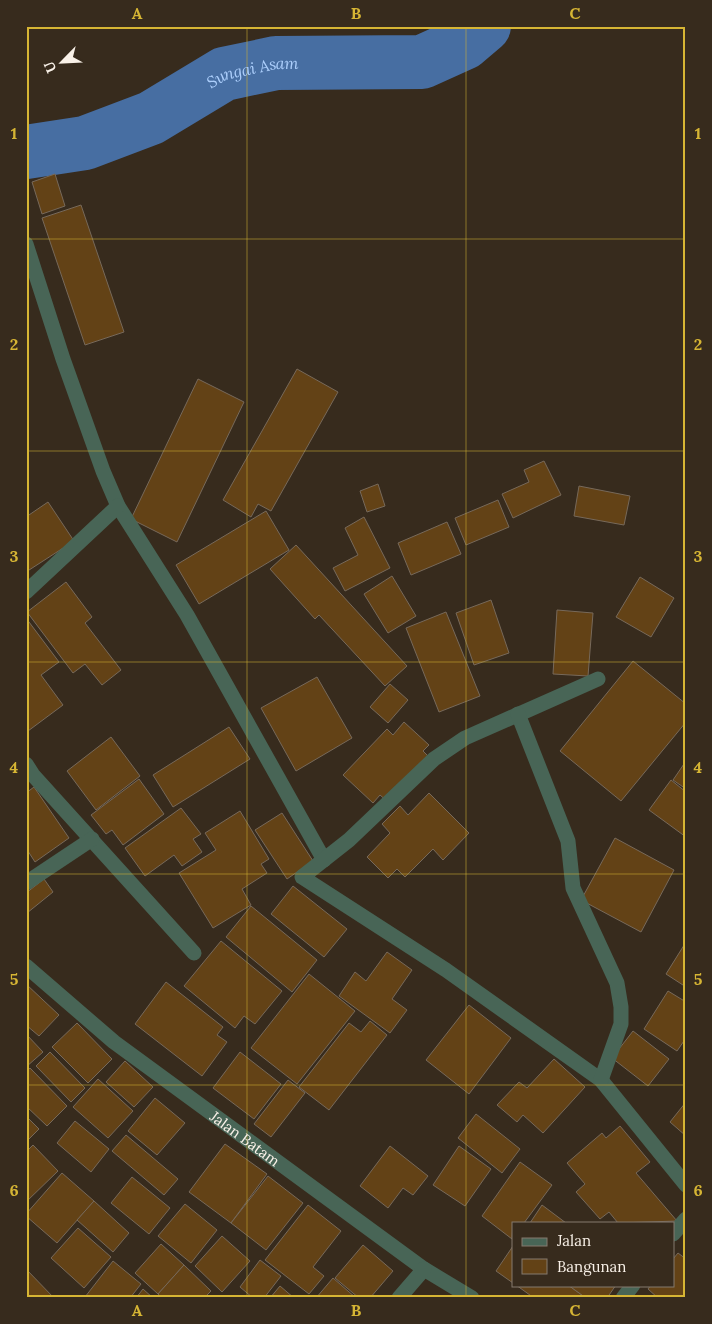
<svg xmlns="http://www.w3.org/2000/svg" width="712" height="1324" font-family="Lora,serif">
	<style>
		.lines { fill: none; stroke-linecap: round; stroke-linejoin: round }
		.river { stroke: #476ea2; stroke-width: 54 }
		.building { fill: #634216; stroke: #77695a }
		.minor { stroke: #486556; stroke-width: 15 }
		.grid { fill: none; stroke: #d6b534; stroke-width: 1; stroke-opacity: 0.55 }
		.labels { text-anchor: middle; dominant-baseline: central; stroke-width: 4.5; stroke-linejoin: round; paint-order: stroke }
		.street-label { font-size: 15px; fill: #f9f1e8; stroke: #372b1d }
		.water-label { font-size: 16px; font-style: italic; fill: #accefb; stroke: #372b1d }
		.neatline { fill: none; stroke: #d6b534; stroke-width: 2 }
		.grid-label { font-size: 16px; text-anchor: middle; font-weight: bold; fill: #d6b534 }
	</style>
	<rect width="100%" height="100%" fill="#372b1d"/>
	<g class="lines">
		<path class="river" id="s1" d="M26,152l59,-9 66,-25 73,-44 52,-11 146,-1 42,-19 20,-17"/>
	</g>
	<g class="building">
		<polygon points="55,174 65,206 42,214 32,182"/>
		<polygon points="81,205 124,332 85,345 42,218"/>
		<polygon points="297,369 338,392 271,511 258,504 251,517 223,500"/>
		<polygon points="198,379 244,402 177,542 131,519"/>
		<polygon points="544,461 561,495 513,518 502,494 529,482 524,470"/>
		<polygon points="378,484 385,506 367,512 360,491"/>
		<polygon points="579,486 630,496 624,525 574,516"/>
		<polygon points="498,500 509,527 466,545 455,518"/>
		<polygon points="48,502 74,541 26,572 26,517"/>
		<polygon points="266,511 289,550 199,604 176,565"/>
		<polygon points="364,517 390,568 345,591 333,568 358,555 345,528"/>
		<polygon points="447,522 461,554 411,575 398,543"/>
		<polygon points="296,545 407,666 385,686 319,615 315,619 270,569"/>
		<polygon points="392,576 416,616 388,633 364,594"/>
		<polygon points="640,577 674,598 651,637 616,617"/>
		<polygon points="66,582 92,617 85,623 121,670 102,685 85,664 73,673 27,612"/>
		<polygon points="491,600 509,653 474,665 456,613"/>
		<polygon points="557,610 593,613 588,676 553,674"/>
		<polygon points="446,612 480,696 439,712 406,628"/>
		<polygon points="26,618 59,662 41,675 63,705 28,731 26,728"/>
		<polygon points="633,661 686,704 686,722 621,801 560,751"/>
		<polygon points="317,677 352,738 296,771 261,708"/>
		<polygon points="390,684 408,700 388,723 370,707"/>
		<polygon points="404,722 429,745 423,751 429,757 388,802 380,795 373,803 343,775 387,729 393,735"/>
		<polygon points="229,727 250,759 173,807 153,775"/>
		<polygon points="111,737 140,776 96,810 67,771"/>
		<polygon points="686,761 686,789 673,780"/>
		<polygon points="139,779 164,814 123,845 112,830 106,834 91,815"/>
		<polygon points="671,780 686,792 686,837 649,810"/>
		<polygon points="34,787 69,838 35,862 26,848 26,793"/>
		<polygon points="429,793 469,833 443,860 433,849 405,877 397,869 388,878 367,857 390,833 382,824 400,806 408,815"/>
		<polygon points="181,808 201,834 193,839 202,852 182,866 174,855 145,876 125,848"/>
		<polygon points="240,811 269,859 261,864 267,873 242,889 251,905 213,928 179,873 216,850 205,833"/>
		<polygon points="282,813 313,861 287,879 255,830"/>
		<polygon points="615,838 674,870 641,932 581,900"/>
		<polygon points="44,879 53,892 27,913 26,893"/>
		<polygon points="293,886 347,929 324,957 271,914"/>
		<polygon points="251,906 317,960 292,992 226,937"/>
		<polygon points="221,941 282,991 255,1024 244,1016 235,1028 184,986"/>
		<polygon points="686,942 686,987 666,974"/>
		<polygon points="387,952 412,970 392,999 407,1010 390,1033 339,996 355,972 366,981"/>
		<polygon points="309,974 355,1011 297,1084 251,1048"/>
		<polygon points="166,982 223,1027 217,1035 227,1042 202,1076 135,1024"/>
		<polygon points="26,984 59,1015 39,1036 26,1025"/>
		<polygon points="668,991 686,1002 686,1038 677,1051 644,1029"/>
		<polygon points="469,1005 511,1038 469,1094 426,1060"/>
		<polygon points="370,1021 387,1035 329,1110 299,1087 349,1023 361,1032"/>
		<polygon points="77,1023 112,1059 88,1083 52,1047"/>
		<polygon points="633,1031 669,1059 648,1086 612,1058"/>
		<polygon points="26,1034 43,1052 26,1067"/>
		<polygon points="50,1052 85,1088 71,1102 36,1066"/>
		<polygon points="240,1052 281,1084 254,1119 213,1088"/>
		<polygon points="554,1059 585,1087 543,1133 523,1115 517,1122 497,1105 519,1082 527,1088"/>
		<polygon points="125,1061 153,1087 134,1107 106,1082"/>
		<polygon points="30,1068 67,1106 47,1126 26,1106 26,1072"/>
		<polygon points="98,1079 133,1111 108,1138 73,1107"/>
		<polygon points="288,1080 305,1093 271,1137 254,1124"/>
		<polygon points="155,1098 185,1123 157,1155 128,1131"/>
		<polygon points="686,1102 686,1136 670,1122"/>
		<polygon points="476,1114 520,1149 502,1173 458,1138"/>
		<polygon points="26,1116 39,1129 26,1142"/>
		<polygon points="75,1121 109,1149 91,1172 57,1143"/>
		<polygon points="620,1126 650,1162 636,1173 677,1221 618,1223 609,1212 600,1219 576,1192 585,1184 567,1163 602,1133 606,1138"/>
		<polygon points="126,1135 178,1179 164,1195 112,1151"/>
		<polygon points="225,1144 267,1174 231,1223 189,1192"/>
		<polygon points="33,1145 58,1171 26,1202 26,1152"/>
		<polygon points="390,1146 428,1176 413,1195 403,1188 388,1208 360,1186"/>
		<polygon points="459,1146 491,1169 465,1206 433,1185"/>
		<polygon points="520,1162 552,1185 524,1223 513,1223 512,1239 482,1216"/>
		<polygon points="62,1173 94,1201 57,1243 26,1216 26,1214"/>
		<polygon points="268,1176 303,1203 266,1250 231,1223"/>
		<polygon points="132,1177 170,1208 149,1234 111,1203"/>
		<polygon points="94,1201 129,1233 113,1252 77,1220"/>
		<polygon points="185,1204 217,1230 191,1263 158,1236"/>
		<polygon points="308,1205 341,1231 313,1267 324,1276 309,1294 265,1260"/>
		<polygon points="542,1205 566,1223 530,1223"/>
		<polygon points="78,1228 111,1257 84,1288 51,1258"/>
		<polygon points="222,1236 250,1261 222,1292 195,1266"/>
		<polygon points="161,1244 184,1265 158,1294 135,1273"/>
		<polygon points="363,1245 393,1271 370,1298 359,1298 335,1278"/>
		<polygon points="513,1246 513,1283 496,1271"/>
		<polygon points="678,1253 686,1259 686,1298 658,1298 648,1289 651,1285 673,1285 673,1259"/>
		<polygon points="260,1260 281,1276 264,1298 253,1298 240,1287"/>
		<polygon points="113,1261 141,1284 130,1298 86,1298 85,1297"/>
		<polygon points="184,1265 211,1291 204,1298 162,1298 158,1294"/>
		<polygon points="26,1269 54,1298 26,1298"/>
		<polygon points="333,1278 356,1298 316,1298"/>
		<polygon points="516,1285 568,1285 586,1298 534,1298"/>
		<polygon points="568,1285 616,1285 607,1298 586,1298"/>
		<polygon points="280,1286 294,1298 270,1298"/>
		<polygon points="143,1289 153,1298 136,1298"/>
	</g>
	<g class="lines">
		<g class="minor">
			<polyline points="26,244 63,359 103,471 118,506 187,615 324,860"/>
			<polyline points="26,592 118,506"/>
			<polyline points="598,679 465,738 434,759 349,840 302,877 446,970 601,1080 686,1185"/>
			<polyline points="518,714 568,841 573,888 617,983 621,1007 621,1024 601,1080"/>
			<polyline points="26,764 33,775 194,953"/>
			<polyline points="26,883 92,839"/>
			<path id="s2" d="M26,966l88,76 310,227 48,29"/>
			<polyline points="673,1234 686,1219"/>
			<polyline points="399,1298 424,1269"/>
			<polyline points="623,1298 633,1285"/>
		</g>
	</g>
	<path class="grid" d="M247,26v1272M466,26v1272M26,239h660M26,451h660M26,662h660M26,874h660M26,1085h660"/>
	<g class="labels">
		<g class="street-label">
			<text stroke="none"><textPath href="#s2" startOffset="279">Jalan Batam</textPath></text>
		</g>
		<g class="water-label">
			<text stroke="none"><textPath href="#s1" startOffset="244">Sungai Asam</textPath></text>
		</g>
	</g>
	<rect width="712" height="1324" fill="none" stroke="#372b1d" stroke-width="55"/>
	<rect x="512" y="1222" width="162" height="65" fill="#372b1d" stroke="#857a6e"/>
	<rect x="522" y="1238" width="25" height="8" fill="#486556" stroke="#857a6e"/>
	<text x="557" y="1246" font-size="15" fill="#f9f1e8">Jalan</text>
	<rect x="522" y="1259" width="25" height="15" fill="#634216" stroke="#857a6e"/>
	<text x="557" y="1272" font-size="15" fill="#f9f1e8">Bangunan</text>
	<g transform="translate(62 62) rotate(246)" stroke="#372b1d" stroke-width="4" paint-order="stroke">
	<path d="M0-4L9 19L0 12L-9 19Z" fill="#f9f1e8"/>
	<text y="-8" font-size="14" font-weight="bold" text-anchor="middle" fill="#f9f1e8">U</text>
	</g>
	<rect x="28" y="28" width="656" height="1268" class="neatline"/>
	<g class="grid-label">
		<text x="137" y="19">A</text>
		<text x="356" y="19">B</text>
		<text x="575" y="19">C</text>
		<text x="14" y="139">1</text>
		<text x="698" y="139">1</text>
		<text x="14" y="350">2</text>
		<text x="698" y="350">2</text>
		<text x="14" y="562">3</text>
		<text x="698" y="562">3</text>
		<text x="14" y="773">4</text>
		<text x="698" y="773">4</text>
		<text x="14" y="985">5</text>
		<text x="698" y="985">5</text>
		<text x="14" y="1196">6</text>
		<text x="698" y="1196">6</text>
		<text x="137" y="1316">A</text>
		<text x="356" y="1316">B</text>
		<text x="575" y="1316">C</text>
	</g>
</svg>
